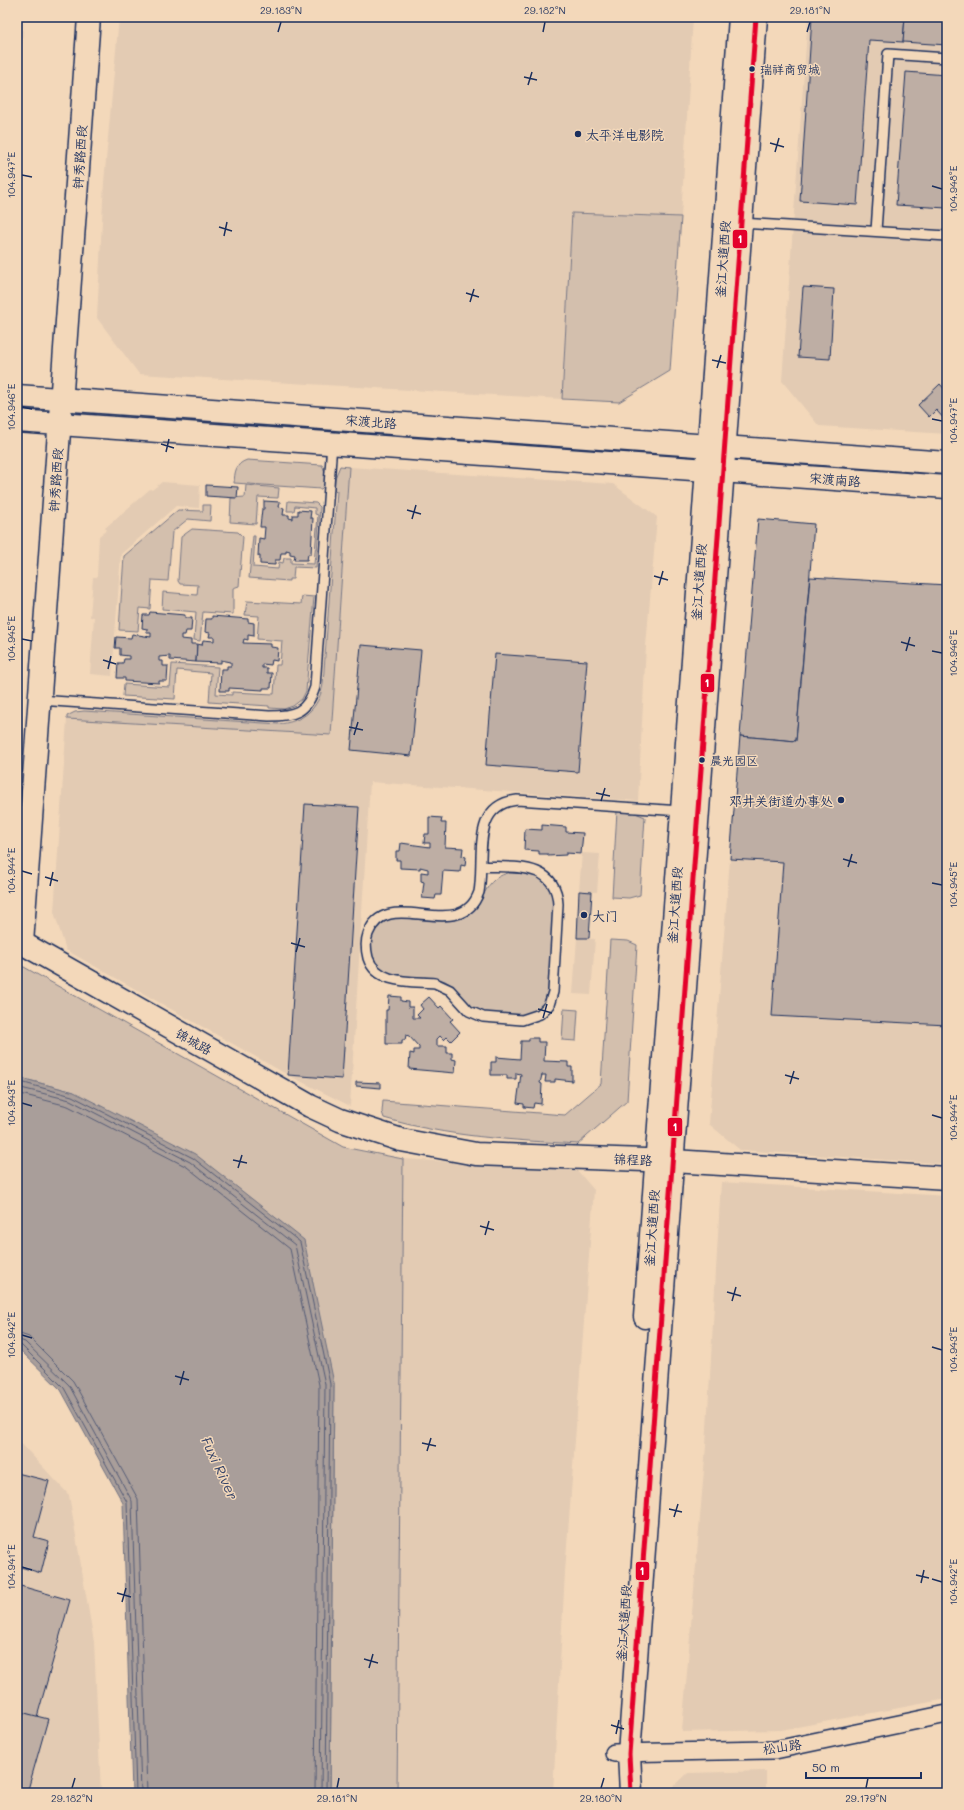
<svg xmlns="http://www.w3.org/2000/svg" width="964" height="1810" font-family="Mali,'LXGW WenKai TC',sans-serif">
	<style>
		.built { fill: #e3cbb3 }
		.green { fill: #d3bfad; stroke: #777786 }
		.water { fill: #a99e9a; stroke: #707282 }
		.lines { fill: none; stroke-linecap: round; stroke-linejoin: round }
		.shore { stroke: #545b76; stroke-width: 1 }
		.building { fill: #beaea4; stroke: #1b2f5e }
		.service-casing { stroke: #1b2f5e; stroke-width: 12 }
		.minor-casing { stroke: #1b2f5e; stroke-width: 20 }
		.tertiary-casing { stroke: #1b2f5e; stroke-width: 25 }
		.secondary-casing { stroke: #1b2f5e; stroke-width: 25 }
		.trunk-casing { stroke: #1b2f5e; stroke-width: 25 }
		.service { stroke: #f3d8ba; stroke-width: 9 }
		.minor { stroke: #f3d8ba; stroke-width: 17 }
		.tertiary { stroke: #f3d8ba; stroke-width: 22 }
		.secondary { stroke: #f3d8ba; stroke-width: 22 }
		.trunk { stroke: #f3d8ba; stroke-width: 22 }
		.bus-1-casing { stroke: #f3d8ba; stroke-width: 8 }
		.bus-1 { stroke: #e4002b; stroke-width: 5 }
		.ticks { fill: none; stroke: #1b2f5e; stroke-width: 1.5 }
		.bus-dot { fill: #1b2f5e; stroke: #f3d8ba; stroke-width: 1.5 }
		.labels { text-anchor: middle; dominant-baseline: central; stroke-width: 3; stroke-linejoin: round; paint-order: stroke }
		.bus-label { font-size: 12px; fill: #1b2f5e; stroke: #f3d8ba; text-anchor: start }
		.poi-label { font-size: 13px; fill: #1b2f5e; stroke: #f3d8ba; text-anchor: start }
		.street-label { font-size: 13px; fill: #1b2f5e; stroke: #f3d8ba }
		.water-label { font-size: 14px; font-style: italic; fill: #37456a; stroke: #f3d8ba }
		.line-badge { stroke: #f3d8ba; stroke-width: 1.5 }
		.badge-label { font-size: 11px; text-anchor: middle; font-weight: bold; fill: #fff }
		.neatline { fill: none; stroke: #1b2f5e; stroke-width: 1.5 }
		.ticks-label { font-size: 10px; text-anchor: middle; fill: #1b2f5e }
	</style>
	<rect width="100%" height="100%" fill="#f3d8ba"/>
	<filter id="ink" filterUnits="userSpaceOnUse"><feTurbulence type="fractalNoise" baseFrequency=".025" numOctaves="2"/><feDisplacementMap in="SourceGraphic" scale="8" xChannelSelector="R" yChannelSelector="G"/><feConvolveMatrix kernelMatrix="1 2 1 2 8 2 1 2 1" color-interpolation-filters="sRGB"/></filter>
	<g filter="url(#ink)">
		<g class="built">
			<polygon points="17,17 24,17 17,124"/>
			<polygon points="119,17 693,17 681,217 572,213 562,399 139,374 97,318 104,182"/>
			<polygon points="808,17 947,17 947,434 819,426 782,381"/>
			<polygon points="349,467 613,484 657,517 646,646 638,801 370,782 350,1106 288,1075 66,950 54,912 67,719 331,735"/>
			<polygon points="162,482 200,485 199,508 176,506 121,554 112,676 90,674 94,617 90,617 93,577 97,577 99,536 107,530 105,528 150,489 152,490"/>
			<polygon points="582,853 600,854 597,892 579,891"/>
			<polygon points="730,859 783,862 772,1016 947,1025 947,1164 740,1150 709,1124"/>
			<polygon points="577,938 595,939 591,995 573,994"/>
			<polygon points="403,1159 576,1169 594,1190 565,1572 553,1793 397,1793"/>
			<polygon points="721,1182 947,1196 947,1458 931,1458 947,1458 947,1699 781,1730 682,1732 706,1446"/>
			<polygon points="17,1439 69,1495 94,1642 101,1793 17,1793"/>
			<polygon points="766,1771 766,1793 667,1793 688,1773"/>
		</g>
		<g class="green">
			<polygon points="572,213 681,217 670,371 619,402 562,399"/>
			<path d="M247,460l75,5c4,7 6,19 -1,24l-87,-6c1,-11 1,-19 13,-23z"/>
			<path d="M340,466l9,1 -18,268 -264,-16v-3l8,-4 9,-1 194,13c25,-2 41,-15 45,-40l14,-193 -3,-1 1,-12z"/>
			<polygon points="246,485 279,488 278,498 258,497 256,524 230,522 231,498 245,497"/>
			<polygon points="288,501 316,503 320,507 316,568 294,567 293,579 289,579 289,581 249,578 253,536 255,536 253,567 278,569 279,562 283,563 284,558 291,558 291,563 314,564 318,515 315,514 315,508 295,506 294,511 287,511"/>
			<polygon points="203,505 211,505 210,521 188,519 172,532 168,581 152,580 150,609 140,608 138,631 119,630 124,556 178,510 203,511"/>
			<polygon points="192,529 238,532 243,537 239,586 233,588 233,614 203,612 200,641 194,640 196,612 162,609 163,592 197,595 198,585 180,584 178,581 181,537"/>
			<polygon points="302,596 314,597 306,691 302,699 293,706 284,709 269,708 269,706 209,702 211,673 177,670 175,699 123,696 124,684 170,687 172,664 218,667 216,694 232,695 232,692 274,694 276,665 280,665 282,641 257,639 259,616 245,615 247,601 301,604"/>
			<polygon points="617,811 633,812 645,817 640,895 629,898 612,897"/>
			<path d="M508,873c25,0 43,4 46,31l-6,85c-5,27 -22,27 -45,26 -10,-1 -21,-1 -30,-7 -11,-7 -16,-21 -28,-27 -23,-10 -67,6 -74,-28 -1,-8 0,-17 5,-24 5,-8 14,-11 23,-12 18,2 41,7 59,2 31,-8 19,-38 50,-46z"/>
			<path d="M610,940l18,1 9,4 -10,156 -49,43c-67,-4 -130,-7 -194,-26l-2,-6 1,-11 182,14 36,-31z"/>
			<polygon points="17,966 24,967 343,1147 403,1159 397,1793 330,1793 334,1383 74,1092 17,1077"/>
			<polygon points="564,1009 578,1010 576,1041 562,1040"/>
		</g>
		<polygon class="water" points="17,1077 74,1092 195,1154 304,1240 334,1383 330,1793 132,1793 123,1503 61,1390 17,1347"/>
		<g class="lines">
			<g class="shore">
				<polyline points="17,1081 72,1096 193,1158 300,1242 330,1384 326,1793"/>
				<polyline points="17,1087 70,1100 190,1162 295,1245 325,1384 321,1793"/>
				<polyline points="17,1093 68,1106 187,1167 290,1249 319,1385 315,1793"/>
				<polyline points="17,1333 29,1337 73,1381 138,1499 147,1793"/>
				<polyline points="17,1339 25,1342 69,1385 132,1501 141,1793"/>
				<polyline points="17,1344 21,1345 64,1388 127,1502 136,1793"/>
			</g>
		</g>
		<g class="building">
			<polygon points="812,17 905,17 903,42 869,40 857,205 800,201"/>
			<polygon points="905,17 947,17 947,45 903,42"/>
			<polygon points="906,72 947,75 947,208 896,205"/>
			<polygon points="803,287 834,289 830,359 798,357"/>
			<polygon points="940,384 947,392 947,422 936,410 929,417 918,405"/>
			<polygon points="206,485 238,487 237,498 206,496"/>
			<polygon points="264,501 280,502 279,507 284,508 283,515 289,515 289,518 293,519 293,515 298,515 298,510 311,511 310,518 313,518 311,554 308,554 307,560 294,560 295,555 290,554 290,551 286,550 286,553 281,553 280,560 275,560 275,565 260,564 260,556 258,556 259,538 264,539 265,527 260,527 262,509 264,509"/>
			<polygon points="758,519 814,524 796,741 740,736"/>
			<polygon points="810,577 947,585 947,1025 772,1016 783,862 730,859 740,736 796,741"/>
			<polygon points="150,612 185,615 185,618 192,618 191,631 186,631 185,635 181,635 181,639 191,640 191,644 197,644 196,662 170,660 170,656 159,657 159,661 163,661 163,666 168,666 167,681 159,681 159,683 125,681 125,678 117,678 118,663 123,663 124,659 129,659 129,656 120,655 120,648 115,648 116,637 131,638 132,634 151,637 151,633 147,633 147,629 142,628 143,615 149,615"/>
			<polygon points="212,616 248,619 248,622 254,623 254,636 248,635 248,640 244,639 243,643 271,644 271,647 278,648 277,661 272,660 271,665 262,664 262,668 267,668 267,673 272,673 271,688 263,688 263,690 229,688 229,691 220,691 221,669 227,669 227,666 231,666 231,662 221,660 221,663 196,662 197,644 202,645 203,640 214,641 214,637 209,637 210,633 205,632 206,619 212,619"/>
			<polygon points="361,645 421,650 411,756 351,750"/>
			<polygon points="495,654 587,661 578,772 486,765"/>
			<polygon points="305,804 359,807 342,1079 288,1075"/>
			<polygon points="429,817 442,818 441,823 446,823 445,847 463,848 462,856 466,857 465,866 461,865 460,872 443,871 441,895 436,895 435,899 422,898 424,882 421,881 421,872 428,873 428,869 420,867 420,869 400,868 400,860 396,860 396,851 400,851 401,843 430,847 430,843 424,843 425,834 429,834"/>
			<polygon points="542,825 566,827 566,832 583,833 581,854 566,853 566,855 548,856 548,854 539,854 539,851 524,850 525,829 542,830"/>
			<polygon points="579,891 592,892 589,938 577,938"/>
			<polygon points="389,996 401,997 401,1001 408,1002 408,1007 413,1007 413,1018 420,1018 417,1015 423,1009 420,1005 429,997 439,1008 441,1006 453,1019 450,1021 460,1032 451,1041 447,1037 444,1040 440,1036 437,1039 437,1046 447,1046 447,1053 452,1053 452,1059 456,1060 455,1073 409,1069 410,1053 414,1054 414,1050 419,1050 419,1047 409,1036 406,1035 405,1040 402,1040 402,1044 386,1044 386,1010 388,1010"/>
			<polygon points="529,1038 538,1038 538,1042 545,1042 544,1061 568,1062 568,1067 572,1067 572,1081 555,1079 555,1082 545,1082 546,1075 542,1075 540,1083 542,1084 541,1104 534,1103 533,1108 524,1107 524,1104 517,1103 521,1074 516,1073 516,1079 507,1079 507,1075 491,1075 491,1062 496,1062 496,1057 520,1059 521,1041 529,1041"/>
			<polygon points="356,1082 381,1083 381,1088 356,1086"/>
			<polygon points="17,1473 49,1481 34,1537 49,1541 41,1573 17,1566"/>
			<polygon points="17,1585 70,1600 37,1717 17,1711"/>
			<polygon points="17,1711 48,1719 27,1793 17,1793"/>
		</g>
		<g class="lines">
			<g class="service-casing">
				<g id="service">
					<polyline points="741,223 947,236"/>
					<polyline points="876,231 888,54 947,58"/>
					<path d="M39,700l230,16c25,0 38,-3 46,-29l17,-244"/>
					<path d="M481,866c31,2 75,-5 77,38l-5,88 -4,13 -9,9 -18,6 -39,-3 -14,-6 -19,-21 -15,-7c-23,-2 -58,2 -67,-25 -2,-8 -3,-16 0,-24 18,-50 92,12 111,-42 6,-33 -9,-87 38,-92l164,11"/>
				</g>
			</g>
			<g class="minor-casing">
				<polyline id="minor" points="614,1753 775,1750 947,1714"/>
			</g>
			<g class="tertiary-casing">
				<g id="tertiary">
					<polyline points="17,943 22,943 310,1106 340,1120 401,1140 476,1154 673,1161 947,1178"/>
					<polyline points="22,943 89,17"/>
				</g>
			</g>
			<g class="secondary-casing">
				<g id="secondary">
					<polyline points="17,396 947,463"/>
					<polyline points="17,421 947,487"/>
				</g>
			</g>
			<g class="trunk-casing">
				<g id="trunk">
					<polyline points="645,1317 740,17"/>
					<polyline points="631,1793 629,1754 756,17"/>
				</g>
			</g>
			<use href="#service" class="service"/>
			<use href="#minor" class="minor"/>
			<use href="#tertiary" class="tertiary"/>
			<use href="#secondary" class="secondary"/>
			<use href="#trunk" class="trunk"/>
			<g class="bus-1-casing">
				<polyline id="bus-1" points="631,1793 629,1754 756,17"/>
			</g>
			<use href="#bus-1" class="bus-1"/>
		</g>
	</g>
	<path class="ticks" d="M278,32l3,-10M543,32l2,-10M807,32l3,-10M524,77l13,3M528,85l4,-13M770,143l14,4M775,152l4,-14M22,175l10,2M932,186l10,3M219,227l13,4M224,236l3,-14M466,293l13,4M470,302l4,-13M712,360l14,3M717,368l4,-13M22,407l10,2M932,419l10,2M161,444l13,4M166,452l3,-13M407,510l14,4M412,519l4,-14M654,576l14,4M659,585l4,-14M22,639l10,2M901,642l14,4M906,651l4,-14M932,651l10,2M103,660l13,4M108,669l3,-13M349,727l14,3M354,735l4,-13M596,793l14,3M601,801l4,-13M843,859l14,4M848,867l4,-13M22,871l10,3M45,877l13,4M932,883l10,2M50,886l3,-14M291,943l14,4M296,952l4,-14M538,1009l14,4M543,1018l4,-14M785,1075l14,4M790,1084l4,-13M22,1103l10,3M932,1115l10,3M233,1160l14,3M238,1168l4,-13M480,1226l14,4M485,1235l4,-14M727,1292l14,4M732,1301l4,-14M22,1335l10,3M932,1347l10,3M175,1376l14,4M180,1385l4,-14M422,1443l14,3M427,1451l4,-13M669,1509l13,3M674,1517l4,-13M22,1567l10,3M916,1575l13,3M932,1579l10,3M921,1583l3,-13M117,1593l14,4M122,1602l4,-14M364,1659l14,4M369,1668l4,-14M611,1725l13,4M616,1734l3,-14M72,1788l3,-10M337,1788l2,-10M601,1788l3,-10M866,1788l2,-10"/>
	<g class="bus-dot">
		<circle cx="752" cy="69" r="3.5"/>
		<circle cx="578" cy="134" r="4"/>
		<circle cx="702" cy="760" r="3.5"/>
		<circle cx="841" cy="800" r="4"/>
		<circle cx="584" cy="915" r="4"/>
	</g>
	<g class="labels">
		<g class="bus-label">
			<text x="760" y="69">瑞祥商贸城</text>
			<text x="710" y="760">晨光园区</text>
		</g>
		<g class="poi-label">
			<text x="586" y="134">太平洋电影院</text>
			<text x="833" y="800" text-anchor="end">邓井关街道办事处</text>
			<text x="592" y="915">大门</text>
		</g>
		<g class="street-label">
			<text transform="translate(79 157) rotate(-86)">钟秀路西段</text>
			<text transform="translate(722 259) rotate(-86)">釜江大道西段</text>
			<text transform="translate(371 421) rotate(4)">宋渡北路</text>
			<text transform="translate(835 479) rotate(4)">宋渡南路</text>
			<text transform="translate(55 480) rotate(-86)">钟秀路西段</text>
			<text transform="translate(698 582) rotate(-86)">釜江大道西段</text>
			<text transform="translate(674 905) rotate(-86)">釜江大道西段</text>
			<text transform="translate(194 1041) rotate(29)">锦城路</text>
			<text transform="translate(633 1159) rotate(2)">锦程路</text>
			<text transform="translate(651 1228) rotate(-86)">釜江大道西段</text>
			<text transform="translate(623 1623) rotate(-86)">釜江大道西段</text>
			<text transform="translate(782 1746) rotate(-8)">松山路</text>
		</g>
		<g class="water-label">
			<text transform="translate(220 1468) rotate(65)">Fuxi River</text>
		</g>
	</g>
	<g class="line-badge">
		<rect x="732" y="229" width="16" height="20" rx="4" fill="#e4002b"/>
		<rect x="700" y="673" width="15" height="20" rx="4" fill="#e4002b"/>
		<rect x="667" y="1117" width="16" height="20" rx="4" fill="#e4002b"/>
		<rect x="635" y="1561" width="15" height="20" rx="4" fill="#e4002b"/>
	</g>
	<g class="badge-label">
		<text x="740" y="243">1</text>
		<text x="707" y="687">1</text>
		<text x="675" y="1131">1</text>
		<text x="642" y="1575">1</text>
	</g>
	<rect width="964" height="1810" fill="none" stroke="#f3d8ba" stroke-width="44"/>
	<path d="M806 1772v6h115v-6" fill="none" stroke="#1b2f5e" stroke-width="2"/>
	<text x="812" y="1772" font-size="12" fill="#1b2f5e" stroke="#f3d8ba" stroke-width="3" paint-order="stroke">50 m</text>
	<rect x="22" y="22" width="920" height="1766" class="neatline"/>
	<g class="ticks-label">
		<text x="281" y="14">29.183°N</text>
		<text x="545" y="14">29.182°N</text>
		<text x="810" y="14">29.181°N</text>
		<text transform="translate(11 175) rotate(-90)" y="4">104.947°E</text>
		<text transform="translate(953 189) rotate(-90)" y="4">104.948°E</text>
		<text transform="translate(11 407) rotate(-90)" y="4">104.946°E</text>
		<text transform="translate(953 421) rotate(-90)" y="4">104.947°E</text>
		<text transform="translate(11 639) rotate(-90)" y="4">104.945°E</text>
		<text transform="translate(953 653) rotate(-90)" y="4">104.946°E</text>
		<text transform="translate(11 871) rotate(-90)" y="4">104.944°E</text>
		<text transform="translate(953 885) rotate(-90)" y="4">104.945°E</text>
		<text transform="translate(11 1103) rotate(-90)" y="4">104.943°E</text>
		<text transform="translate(953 1118) rotate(-90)" y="4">104.944°E</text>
		<text transform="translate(11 1335) rotate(-90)" y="4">104.942°E</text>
		<text transform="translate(953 1350) rotate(-90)" y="4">104.943°E</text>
		<text transform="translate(11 1567) rotate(-90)" y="4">104.941°E</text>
		<text transform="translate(953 1582) rotate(-90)" y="4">104.942°E</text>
		<text x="72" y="1802">29.182°N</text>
		<text x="337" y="1802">29.181°N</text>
		<text x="601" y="1802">29.180°N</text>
		<text x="866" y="1802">29.179°N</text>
	</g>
</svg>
